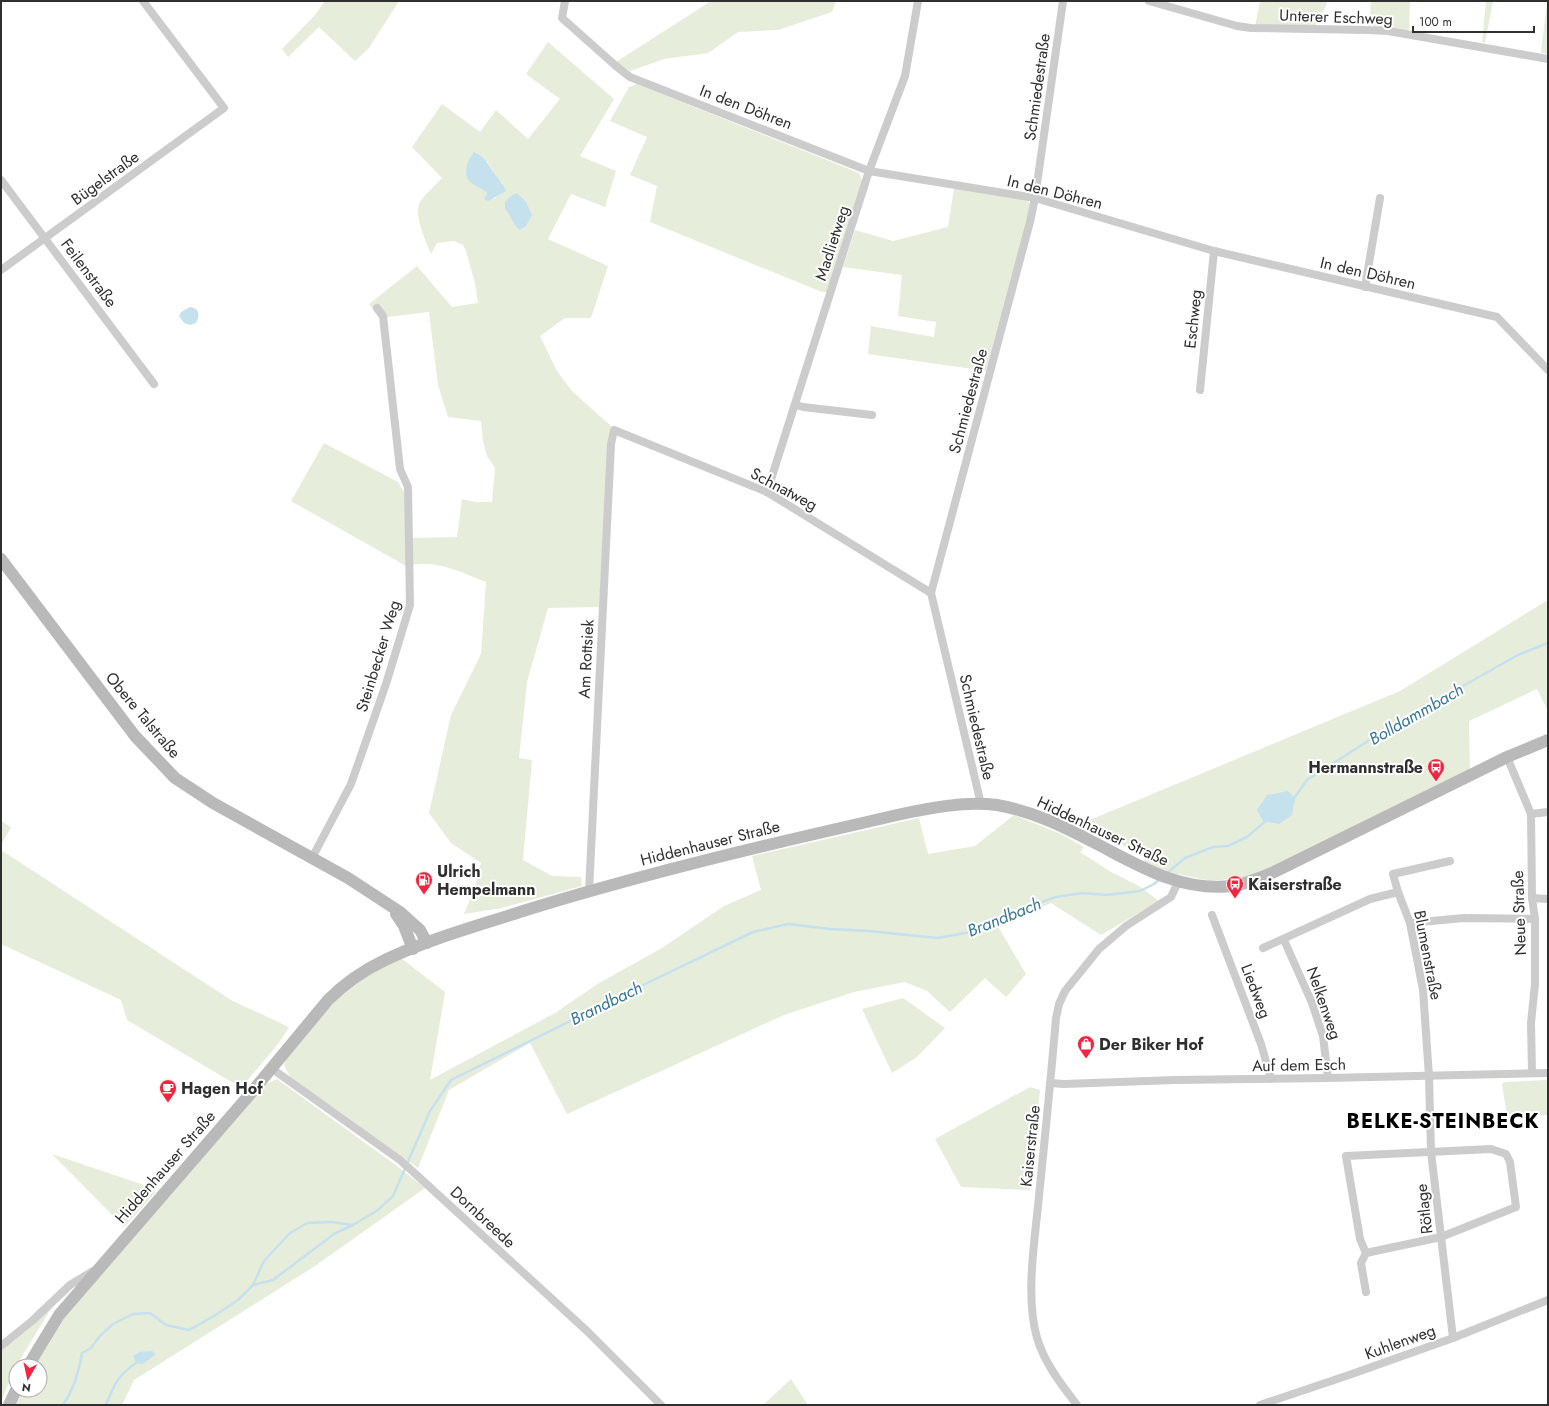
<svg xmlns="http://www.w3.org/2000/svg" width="1549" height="1406" font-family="Jost,sans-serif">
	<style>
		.green { fill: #e6eddb; fill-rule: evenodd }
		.water { fill: #c6e1ee }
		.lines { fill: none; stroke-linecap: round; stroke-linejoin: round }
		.stream { stroke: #c6e1ee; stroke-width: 2.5 }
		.street { stroke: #ccc; stroke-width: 8 }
		.secondary { stroke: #b9b9b9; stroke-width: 12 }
		.labels { text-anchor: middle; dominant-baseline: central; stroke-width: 4; stroke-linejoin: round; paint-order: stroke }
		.street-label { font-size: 16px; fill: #2f2f2f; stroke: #fff }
		.poi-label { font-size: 16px; font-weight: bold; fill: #2f2f2f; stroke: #fff; text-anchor: start }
		.water-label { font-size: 17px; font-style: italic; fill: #377697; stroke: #fff }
		.district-label { font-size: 20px; font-weight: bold; letter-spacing: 1px; fill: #000; stroke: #fff }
	</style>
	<rect width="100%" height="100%" fill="#fff"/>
	<g class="green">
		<polygon points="325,1 399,1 369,48 355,61 319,27 288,57 282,49 314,16"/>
		<polygon points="711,1 836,1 832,12 778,30 738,32 708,53 664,59 630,71 616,62"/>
		<polygon points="1260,1 1327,1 1327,4 1314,28 1255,27"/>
		<polygon points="1371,1 1410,1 1409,33 1369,28"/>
		<polygon points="1486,1 1493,1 1485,43 1482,42"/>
		<polygon points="1547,1 1548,1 1548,54 1541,53"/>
		<path d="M548,42l66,57 -34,57 36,15 -11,36 -34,-13 -23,45 60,27 -17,52h-26l-25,18 17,35 15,20 39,35 -2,7 -10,174 -51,1 -21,74 -8,76 13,2 -9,100 29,16 29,1 1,9 -80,22 -38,6 10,-24 7,-27 -30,-20 -22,-30 22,-98 30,-61 5,-72c-25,-10 -52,-24 -80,-16l-115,-65 33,-58 74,39 6,10 4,43 5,3 44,-1 5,-38 13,3h17l3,-34 -8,-12 -4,-15 -2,-20 -33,-4 -10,-32 -9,-73 -50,6 -10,-14 48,-38 35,41 26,-4 -3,-20 -9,-32 -3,-6 -9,-4 -17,2 -6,11c-5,-12 -18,-40 -11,-52 6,-9 15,-16 22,-24l-30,-31 30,-43 38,28 16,-22 32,29 32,-40 -34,-25zM487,161l11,18 5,4 -5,12 -4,4 -13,-12 -12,-7z"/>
		<polygon points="637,84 859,173 862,180 828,292 822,292 650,222 657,186 630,175 647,137 610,121 629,87"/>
		<polygon points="954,188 1026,199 1030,204 1024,232 986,371 868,354 871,326 934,337 936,322 898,316 902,275 843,267 855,230 893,241 948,227"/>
		<polygon points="1548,600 1548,711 1537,689 1469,721 1470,770 1271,868 1245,877 1221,880 1206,880 1172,873 1146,863 1142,856 1119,843 1106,839 1085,822 1400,691"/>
		<polygon points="1014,815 1061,834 1084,847 1080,852 1111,872 1139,886 1159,901 1101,935 1051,903 997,925 1026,974 1006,997 985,978 950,1012 927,991 905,982 854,992 784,1015 567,1114 530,1043 449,1090 418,1168 290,1077 284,1065 287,1056 335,999 371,973 401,958 445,992 430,1080 555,1013 599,983 662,948 724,906 761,890 752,856 919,818 928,854 975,846"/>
		<polygon points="1,821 11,827 1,845"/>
		<polygon points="1,850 231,1000 289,1027 278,1044 246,1082 235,1084 127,1020 121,1000 1,944"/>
		<polygon points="903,998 945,1028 917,1057 892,1073 862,1009"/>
		<polygon points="277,1079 397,1166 425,1188 315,1266 134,1380 122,1405 16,1405 23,1390 40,1390 40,1366 34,1366 66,1313 264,1085"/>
		<polygon points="1548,1080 1548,1115 1507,1116 1502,1084 1505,1082"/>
		<polygon points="1030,1087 1040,1090 1030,1190 961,1187 935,1139"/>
		<polygon points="52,1154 147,1186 156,1192 124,1227"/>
		<polygon points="52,1307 16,1366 1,1401 1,1350"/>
		<polygon points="791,1379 808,1405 763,1405"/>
	</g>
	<g class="water">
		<path d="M474,152c12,4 16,17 24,26 4,5 6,7 8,13l-18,10 -4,-2 3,-6c-5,-5 -12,-7 -17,-11 -8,-8 -2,-23 4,-30z"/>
		<path d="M517,193l9,9 6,13 -6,11 -6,4c-8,-6 -8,-14 -15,-21v-7l7,-7z"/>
		<path d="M190,307c10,1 10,9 6,16l-6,2 -6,-2 -5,-7 2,-4z"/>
		<polygon points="1288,791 1295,799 1292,815 1279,824 1263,821 1257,810 1267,795"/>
		<polygon points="152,1351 156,1354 143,1364 136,1363 133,1356 139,1352"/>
	</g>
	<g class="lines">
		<g class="stream">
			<polyline points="1292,801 1307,780 1390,727 1518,655 1548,643"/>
			<polyline points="1166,874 1185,858 1213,847 1228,846 1247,837 1267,820"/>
			<polyline points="253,1285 273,1280 334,1234 353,1225"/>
			<path d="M63,1405c11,-16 16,-33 19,-52l9,-5 8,-11 14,-13 20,-10 17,-1 16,12 23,5 25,-14 24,-16 15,-15 11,-24 26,-28 17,-10 24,-1 22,3 25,-15 15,-14 37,-85 21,-31 190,-94 112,-54 35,-8 42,5 39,2 68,7 34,-6 28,-15 57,-20 26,-4 24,2 34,-4 14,-7 5,-4"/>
			<path d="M106,1405c8,-20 11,-29 30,-42"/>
		</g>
		<g class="street">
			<polyline points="565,1 562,18 616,66 630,77 869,171 1035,198 1214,251 1497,317 1548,370"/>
			<polyline points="1149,1 1237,26 1251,28 1368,30 1388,31 1548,59"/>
			<polyline points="1,180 154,384"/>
			<polyline points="1,270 224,108 143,1"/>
			<polyline points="1365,287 1380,198"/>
			<polyline points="1200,390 1214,251"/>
			<polyline points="796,405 803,407 872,415"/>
			<polyline points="767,492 869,171 905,76 918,1"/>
			<polyline points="1507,757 1531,814 1532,898 1535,919 1535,984 1531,1023 1532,1073"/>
			<polyline points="981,804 931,593 1030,222 1035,198 1063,1"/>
			<polyline points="1531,814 1548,812"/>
			<polyline points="312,858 351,784 386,684 410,605 408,487 400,469 383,316 377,308"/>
			<polyline points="1450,861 1393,874 1398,892 1410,923 1423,990 1429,1076 1431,1152 1453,1338"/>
			<polyline points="589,891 611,444 614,430 767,492 931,593"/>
			<polyline points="1532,898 1548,899"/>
			<polyline points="1212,915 1261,1044 1271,1079"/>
			<polyline points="1410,923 1464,918 1535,919"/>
			<polyline points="1284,940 1312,1003 1323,1036 1328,1078"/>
			<polyline points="1263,948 1370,899 1398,892"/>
			<polyline points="271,1068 400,1160 421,1179 587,1331 661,1405"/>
			<polyline points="1050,1083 1064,1084 1175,1080 1328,1078 1548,1073"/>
			<polygon points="1491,1149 1506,1154 1510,1162 1516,1207 1441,1237 1366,1253 1360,1239 1346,1156"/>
			<polyline points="1366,1292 1361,1263 1366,1253"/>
			<polyline points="1,1346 32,1321 70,1285 93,1271"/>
			<path d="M1077,1405c-16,-21 -32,-41 -40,-67 -12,-43 -2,-98 2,-142 6,-59 12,-119 17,-178l3,-14 6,-13 34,-42 27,-23 45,-29 7,-15"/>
			<polyline points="1260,1405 1349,1375 1453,1338 1548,1300"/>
		</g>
		<g class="secondary">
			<polyline points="1,559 135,736 175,778 213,803 348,878 400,912 420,930 427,943"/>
			<polyline points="396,914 404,926 413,949"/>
			<path d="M28,1366l31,-51 192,-222 77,-93c17,-17 36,-30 57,-40 44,-21 92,-34 138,-49 97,-30 196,-55 296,-78 26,-6 52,-12 78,-18 32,-7 67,-14 100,-10 35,6 66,21 98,38 43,22 85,49 136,43 15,-2 29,-8 43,-14l233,-115 41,-17"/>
			<polyline points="9,1405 16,1390"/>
		</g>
	</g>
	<defs>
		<g id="bus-pin" transform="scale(0.9)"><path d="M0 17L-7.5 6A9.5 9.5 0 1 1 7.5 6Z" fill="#f1253f" stroke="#fff"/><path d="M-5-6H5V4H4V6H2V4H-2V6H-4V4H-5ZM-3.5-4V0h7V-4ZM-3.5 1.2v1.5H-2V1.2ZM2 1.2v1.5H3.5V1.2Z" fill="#fff"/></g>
		<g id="fuel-pin" transform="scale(0.9)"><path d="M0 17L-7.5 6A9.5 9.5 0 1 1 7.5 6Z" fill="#f1253f" stroke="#fff"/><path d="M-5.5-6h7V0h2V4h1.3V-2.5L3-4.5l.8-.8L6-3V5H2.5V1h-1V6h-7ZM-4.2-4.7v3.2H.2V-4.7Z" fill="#fff"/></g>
		<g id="shop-pin" transform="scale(0.9)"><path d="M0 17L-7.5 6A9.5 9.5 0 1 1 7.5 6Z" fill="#f1253f" stroke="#fff"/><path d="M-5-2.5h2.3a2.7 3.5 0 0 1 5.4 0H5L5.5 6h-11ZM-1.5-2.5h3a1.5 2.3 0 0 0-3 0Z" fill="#fff"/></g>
		<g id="cafe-pin" transform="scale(0.9)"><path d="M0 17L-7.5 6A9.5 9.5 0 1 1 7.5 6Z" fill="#f1253f" stroke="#fff"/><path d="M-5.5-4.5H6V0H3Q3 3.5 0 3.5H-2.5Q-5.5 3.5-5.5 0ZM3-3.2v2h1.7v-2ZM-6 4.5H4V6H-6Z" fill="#fff"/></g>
	</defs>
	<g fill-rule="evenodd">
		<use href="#bus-pin" x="1436" y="767"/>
		<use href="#fuel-pin" x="424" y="880"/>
		<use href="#bus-pin" x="1235" y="884"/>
		<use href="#shop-pin" x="1086" y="1044"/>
		<use href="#cafe-pin" x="168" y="1088"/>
	</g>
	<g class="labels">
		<g class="street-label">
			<text transform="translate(1336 17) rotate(2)">Unterer Eschweg</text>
			<text transform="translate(1037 87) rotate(-82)">Schmiedestraße</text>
			<text transform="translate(746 107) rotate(21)">In den Döhren</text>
			<text transform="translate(105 178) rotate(-36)">Bügelstraße</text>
			<text transform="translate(1055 192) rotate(14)">In den Döhren</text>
			<text transform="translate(832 243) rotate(-72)">Madlietweg</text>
			<text transform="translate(89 273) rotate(53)">Feilenstraße</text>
			<text transform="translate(1368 273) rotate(13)">In den Döhren</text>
			<text transform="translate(1193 319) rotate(-84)">Eschweg</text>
			<text transform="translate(968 401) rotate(-75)">Schmiedestraße</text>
			<text transform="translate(784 489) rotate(28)">Schnatweg</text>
			<text transform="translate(378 656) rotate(-73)">Steinbecker Weg</text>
			<text transform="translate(586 659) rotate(-87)">Am Rottsiek</text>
			<text transform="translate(143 715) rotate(50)">Obere Talstraße</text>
			<text transform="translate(977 727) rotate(77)">Schmiedestraße</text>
			<text transform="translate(1103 831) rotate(25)">Hiddenhauser Straße</text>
			<text transform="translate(710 843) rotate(-14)">Hiddenhauser Straße</text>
			<text transform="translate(1519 913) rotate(-92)">Neue Straße</text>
			<text transform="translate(1428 955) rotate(79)">Blumenstraße</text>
			<text transform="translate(1256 991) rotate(69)">Liedweg</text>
			<text transform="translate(1324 1003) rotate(71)">Nelkenweg</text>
			<text transform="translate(1299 1065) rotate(-1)">Auf dem Esch</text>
			<text transform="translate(1030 1146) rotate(-84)">Kaiserstraße</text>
			<text transform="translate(165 1167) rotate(-49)">Hiddenhauser Straße</text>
			<text transform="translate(1424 1209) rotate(-97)">Rötlage</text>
			<text transform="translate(483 1217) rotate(43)">Dornbreede</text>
			<text transform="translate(1400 1342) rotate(-20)">Kuhlenweg</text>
		</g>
		<g class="poi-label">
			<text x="1423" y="767" text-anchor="end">Hermannstraße</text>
			<text x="437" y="871">Ulrich<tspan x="437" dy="18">Hempelmann</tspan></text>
			<text x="1248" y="884">Kaiserstraße</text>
			<text x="1099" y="1044">Der Biker Hof</text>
			<text x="181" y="1088">Hagen Hof</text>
		</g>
		<g class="water-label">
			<text transform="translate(1416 714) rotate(-30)">Bolldammbach</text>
			<text transform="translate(1004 917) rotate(-22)">Brandbach</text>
			<text transform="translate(606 1003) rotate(-26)">Brandbach</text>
		</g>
		<g class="district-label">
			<text x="1443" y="1121">BELKE-STEINBECK</text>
		</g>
	</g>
	<rect width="1549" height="1406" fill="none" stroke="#2f2f2f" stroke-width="4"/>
	<g transform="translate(28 1378) rotate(189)"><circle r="19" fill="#ffffff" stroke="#acacac"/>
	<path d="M0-3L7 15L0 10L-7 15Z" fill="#f1253f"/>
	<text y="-6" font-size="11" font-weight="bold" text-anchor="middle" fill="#2f2f2f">N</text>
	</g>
	<path d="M1413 26v6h121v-6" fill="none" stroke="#2f2f2f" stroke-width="2"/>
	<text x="1419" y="26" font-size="12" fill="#2f2f2f" stroke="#ffffff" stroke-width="3" paint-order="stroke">100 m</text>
</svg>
